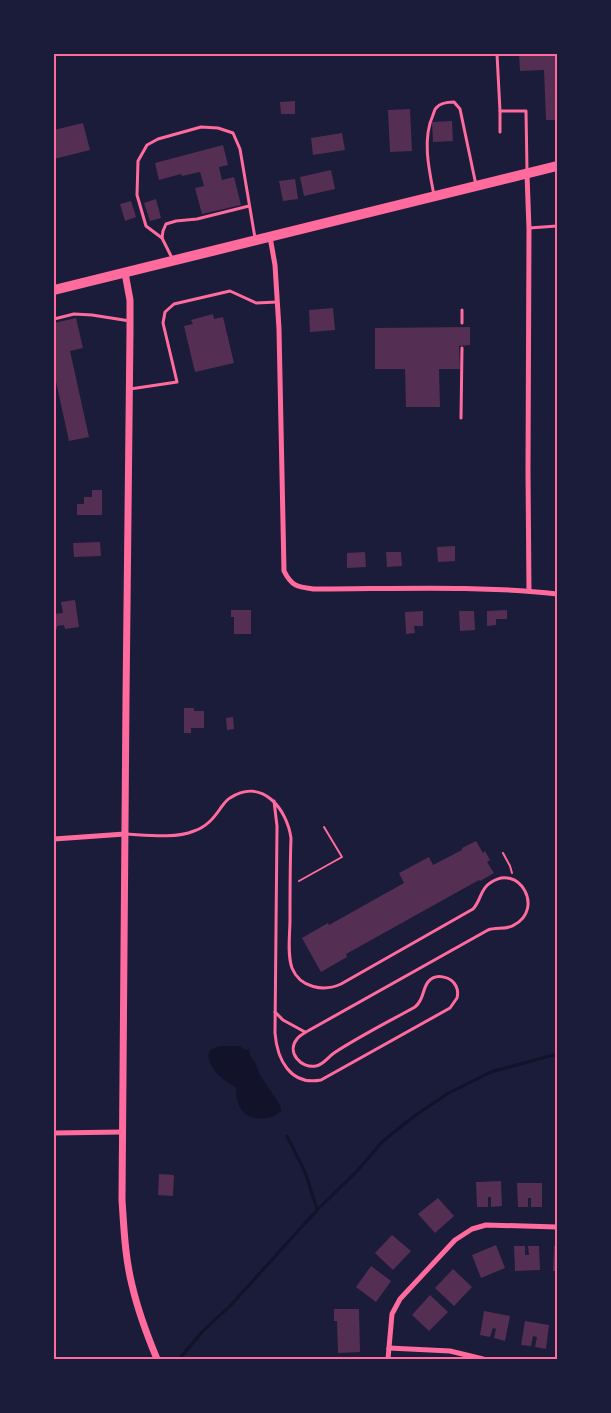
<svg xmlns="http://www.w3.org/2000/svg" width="611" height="1413" font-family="Lato,sans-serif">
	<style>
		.water { fill: #12122b }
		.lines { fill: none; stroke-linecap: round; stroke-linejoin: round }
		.stream { stroke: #12122b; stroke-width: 3 }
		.building { fill: #542f53 }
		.path { stroke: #ff6b9d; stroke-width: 2 }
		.service { stroke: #ff6b9d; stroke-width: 3 }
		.minor { stroke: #ff6b9d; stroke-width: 5 }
		.tertiary { stroke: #ff6b9d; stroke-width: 7 }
		.trunk { stroke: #ff6b9d; stroke-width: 10 }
		.neatline { fill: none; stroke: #ff6b9d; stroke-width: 2 }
	</style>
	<rect width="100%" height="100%" fill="#1b1b3a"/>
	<path class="water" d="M219,1046h21l5,4 4,-1 1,7 6,8 4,11 20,30 1,6c-9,9 -27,10 -37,2 -7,-7 -8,-17 -8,-26 -12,-5 -33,-23 -26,-37z"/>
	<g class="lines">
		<g class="stream">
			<polyline points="287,1136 305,1172 317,1209"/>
			<polyline points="179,1359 203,1331 231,1305 317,1210 357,1171 383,1141 413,1117 447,1094 491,1072 557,1054"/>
		</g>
	</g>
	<g class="building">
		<polygon points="519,54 557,54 557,120 546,120 544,70 520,71"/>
		<polygon points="295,101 295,114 281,114 280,102"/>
		<polygon points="410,109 412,151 390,152 388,110"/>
		<polygon points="452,121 453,141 433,142 432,122"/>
		<polygon points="83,123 90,150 54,159 54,130"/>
		<polygon points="342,133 345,150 313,155 311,138"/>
		<polygon points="223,145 228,165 219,167 222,180 234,177 241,205 202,214 195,188 204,186 200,172 182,176 181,174 159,180 155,163"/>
		<polygon points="331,170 335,189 304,196 300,177"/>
		<polygon points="295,179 298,199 283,201 279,181"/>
		<polygon points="156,199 161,218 150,221 144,203"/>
		<polygon points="131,201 136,217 125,221 120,204"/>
		<polygon points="333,308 335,330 310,332 309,310"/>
		<polygon points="213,314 214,319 223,317 234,363 195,372 184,326 193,324 191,320"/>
		<polygon points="76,318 83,348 70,351 89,437 69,441 55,377 54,377 54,323"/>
		<polygon points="470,327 470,345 459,346 460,369 439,369 440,407 406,407 405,369 375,369 375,328"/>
		<polygon points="92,490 102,490 102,515 77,515 77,504 84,504 84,497 92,497"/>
		<polygon points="100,542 101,556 74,557 73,543"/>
		<polygon points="455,546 455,561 438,562 437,547"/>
		<polygon points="365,552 366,567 347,568 347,553"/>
		<polygon points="386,552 401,552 402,566 387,567"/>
		<polygon points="75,600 79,627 65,629 64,625 57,626 57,629 54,630 54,614 63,613 61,602"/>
		<polygon points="231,610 251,610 251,634 234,634 234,617 231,617"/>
		<polygon points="507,610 507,619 496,619 496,625 487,626 487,611"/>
		<polygon points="423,611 423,626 414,626 415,633 406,634 405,612"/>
		<polygon points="459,611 474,611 475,630 460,631"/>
		<polygon points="184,708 194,708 194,711 204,711 204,728 191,728 191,733 184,733"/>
		<polygon points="233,717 234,729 227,730 226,718"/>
		<polygon points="476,841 483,853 485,851 490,860 487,862 494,873 480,881 479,880 346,954 347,957 321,972 302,938 328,923 329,925 404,883 399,873 429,857 433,865 462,850 462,848"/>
		<polygon points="159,1174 174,1175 173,1196 158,1195"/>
		<polygon points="501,1181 502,1206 491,1207 491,1197 488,1197 488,1207 477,1207 476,1182"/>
		<polygon points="517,1183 542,1183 542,1207 531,1207 531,1198 528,1198 528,1207 518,1207"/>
		<polygon points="438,1198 454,1216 435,1233 418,1214"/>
		<polygon points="392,1235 411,1251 393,1270 375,1253"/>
		<polygon points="496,1245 505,1268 481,1278 472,1255"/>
		<polygon points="514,1246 525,1246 525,1255 529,1255 528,1246 539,1246 540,1270 515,1271"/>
		<polygon points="554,1246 557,1246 557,1271 553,1271"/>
		<polygon points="371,1266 391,1281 376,1302 356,1287"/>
		<polygon points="453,1269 472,1287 454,1306 435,1288"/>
		<polygon points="430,1295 448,1312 429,1331 412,1315"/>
		<polygon points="334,1309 359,1309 360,1352 338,1353 337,1321 334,1321"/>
		<polygon points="484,1311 510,1316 505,1341 494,1338 496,1329 493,1328 490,1337 480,1335"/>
		<polygon points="525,1321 549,1325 546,1349 535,1347 537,1337 533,1336 531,1346 521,1345"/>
	</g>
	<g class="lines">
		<g class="path">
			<polyline points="503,853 510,866 512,873"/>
			<polyline points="299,881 342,857 324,827"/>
		</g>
		<g class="service">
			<polyline points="497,54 500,111 526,111 527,170"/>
			<polyline points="500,111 500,132"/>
			<path d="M434,195c-5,-25 -12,-56 -1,-80 1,-2 1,-5 3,-7 4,-5 12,-6 18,-6l6,7 16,76"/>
			<polyline points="529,228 557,226"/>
			<polyline points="162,238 163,231 166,224 176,221 197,219 249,206"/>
			<polyline points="172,258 162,238 146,226 137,195 138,161 147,145 158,139 201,127 218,128 233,133 240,149 255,238"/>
			<polyline points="54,319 74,314 92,315 130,321"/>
			<polyline points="462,323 462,310"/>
			<polyline points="130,389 177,382 163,323 165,312 174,304 230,291 256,303 277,302"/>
			<polyline points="461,418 462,348"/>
			<path d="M125,834c21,1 50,5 69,-3 12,-4 19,-12 26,-22 3,-4 6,-9 10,-11 32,-21 57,11 61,40 -1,27 -1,54 -1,81 0,15 -3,35 2,49 8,20 32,24 49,16l132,-75c8,-8 7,-20 17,-26 29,-21 55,26 24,42 -7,5 -18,2 -26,5l-182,102c-3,2 -7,4 -9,7 -11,13 4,30 19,27 7,-1 12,-9 18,-13 26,-17 54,-31 81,-46 9,-7 7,-17 13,-25 7,-9 23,-6 28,4 2,4 2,8 1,12l-7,10 -129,72c-31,6 -44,-21 -46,-47l2,-207 -3,-25"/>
			<polyline points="275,1012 283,1020 305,1032"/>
		</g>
		<g class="minor">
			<polyline points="527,174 529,229 528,472 529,591"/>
			<path d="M270,237l5,28 4,64 5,242c8,16 14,16 30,18 81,0 163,-4 243,5"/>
			<polyline points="54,839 125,834"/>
			<polyline points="54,1133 122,1132"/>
			<polyline points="389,1348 450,1351 483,1359"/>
			<polyline points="388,1359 392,1314 400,1299 455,1240 472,1229 486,1225 557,1227"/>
		</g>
		<path class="tertiary" d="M125,273l5,27v31l-4,368 -4,501c2,29 3,57 10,85 6,26 15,50 25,74"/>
		<polyline class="trunk" points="54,290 557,166"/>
	</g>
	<rect width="611" height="1413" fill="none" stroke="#1b1b3a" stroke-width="110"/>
	<rect x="55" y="55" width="501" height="1303" class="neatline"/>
</svg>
